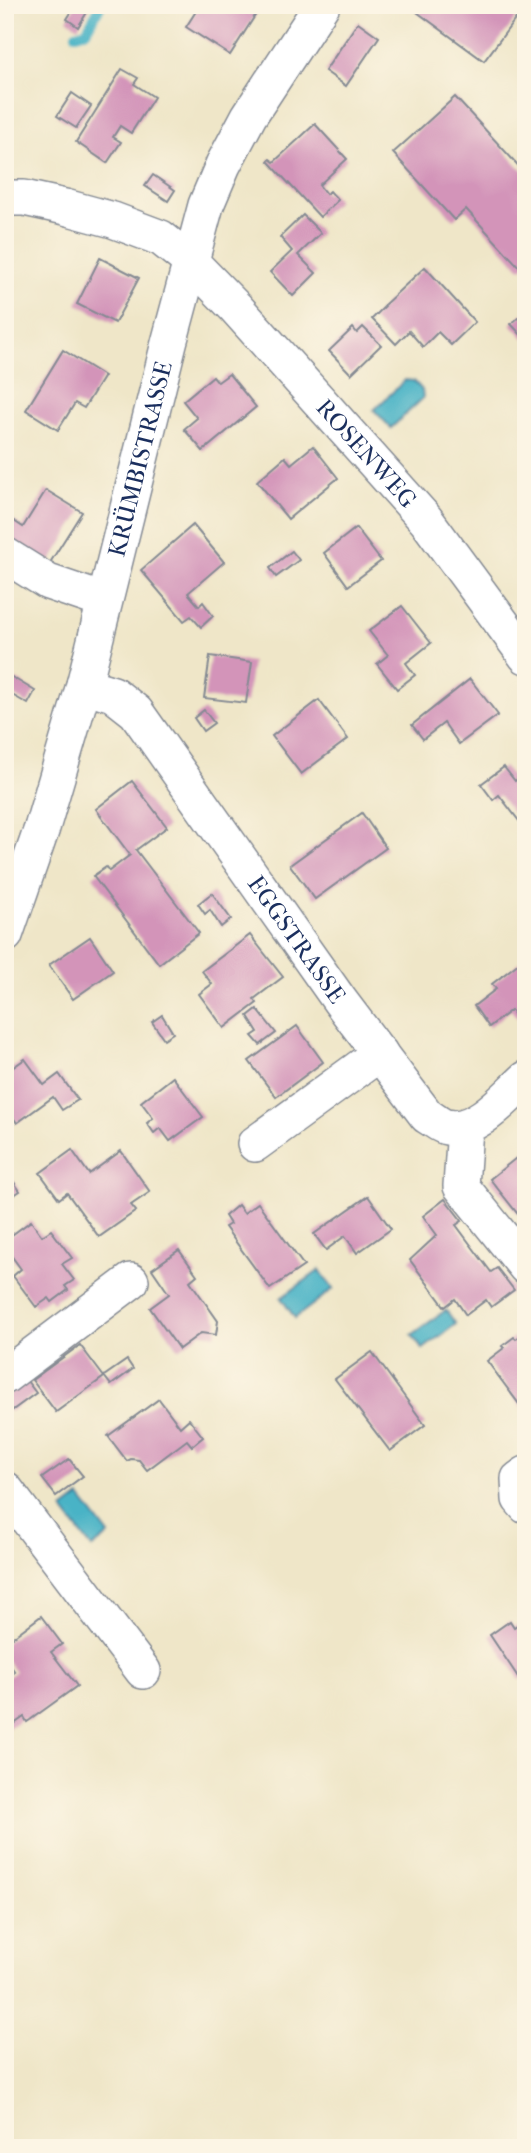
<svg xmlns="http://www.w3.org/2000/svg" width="531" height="2153" font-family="'IM FELL French Canon',serif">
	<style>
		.water { fill: #49b3c6; stroke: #327192; stroke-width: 2 }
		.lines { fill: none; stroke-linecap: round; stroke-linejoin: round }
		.stream { stroke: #49b3c6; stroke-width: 10 }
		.building { fill: #d394b9 }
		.minor-casing { stroke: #858a93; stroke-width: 38 }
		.minor { stroke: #fff; stroke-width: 35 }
		.labels { text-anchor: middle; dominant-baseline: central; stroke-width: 5; stroke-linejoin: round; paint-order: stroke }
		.street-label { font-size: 24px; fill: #1b2f5e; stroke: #fcf5e5 }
	</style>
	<rect width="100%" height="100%" fill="#fcf5e5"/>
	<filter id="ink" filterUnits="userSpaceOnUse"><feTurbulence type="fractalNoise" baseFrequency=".0143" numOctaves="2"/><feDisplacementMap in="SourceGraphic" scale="14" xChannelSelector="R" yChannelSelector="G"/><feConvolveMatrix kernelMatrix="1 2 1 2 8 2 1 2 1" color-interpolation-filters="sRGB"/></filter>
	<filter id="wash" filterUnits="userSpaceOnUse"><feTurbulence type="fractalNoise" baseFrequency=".00686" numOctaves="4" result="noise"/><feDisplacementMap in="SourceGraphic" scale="28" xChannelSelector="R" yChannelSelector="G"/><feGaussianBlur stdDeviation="1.57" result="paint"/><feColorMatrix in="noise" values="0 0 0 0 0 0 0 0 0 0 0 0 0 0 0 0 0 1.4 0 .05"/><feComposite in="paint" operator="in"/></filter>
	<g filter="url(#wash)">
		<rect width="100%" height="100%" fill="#efe6c8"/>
		<g class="water">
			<polygon points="405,380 414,381 422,390 423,398 391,428 374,410"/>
			<polygon points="320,1270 333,1289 295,1318 281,1298"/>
			<polygon points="446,1310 456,1324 423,1349 412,1335"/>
			<polygon points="80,1497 109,1535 92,1548 63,1510"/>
		</g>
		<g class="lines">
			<polyline class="stream" points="76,34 86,31 101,5"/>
		</g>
		<g id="blocks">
			<g class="building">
				<polygon points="76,5 84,5 89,9 78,27 67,19"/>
				<polygon points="200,5 250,5 258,11 230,55 186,27"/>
				<polygon points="422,5 526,5 484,61 417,12"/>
				<polygon points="358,22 379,37 346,86 325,71"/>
				<polygon points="122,69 138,78 134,84 154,97 131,133 120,126 113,137 121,142 107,163 76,142"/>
				<polygon points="72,93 91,106 76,128 57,116"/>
				<polygon points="455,97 526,174 526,265 521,269 466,209 454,220 393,153"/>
				<polygon points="315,124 347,159 319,185 326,194 330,191 338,200 320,217 268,161 270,159 274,162"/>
				<polygon points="153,175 175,190 168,201 145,186"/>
				<polygon points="303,215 321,233 298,255 316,273 293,296 270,272 292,251 280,237"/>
				<polygon points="100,258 139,278 115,323 77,304"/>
				<polygon points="425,267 475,322 451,345 438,332 423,347 409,331 396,344 372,319 385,306 384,305"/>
				<polygon points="526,311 526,340 511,324"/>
				<polygon points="363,327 381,345 351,374 329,351 353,328 357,333"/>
				<polygon points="63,350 104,376 84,408 75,403 58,430 26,410"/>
				<polygon points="229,374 256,407 203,451 184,429 197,418 183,401 213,376 218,382"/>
				<polygon points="313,446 338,478 288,519 257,481 285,457 291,464"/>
				<polygon points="46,490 82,512 46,569 5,544 5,515 23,527"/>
				<polygon points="193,525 224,562 188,593 199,606 203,602 213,616 201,627 191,616 184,621 141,570"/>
				<polygon points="356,528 381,561 348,586 324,553"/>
				<polygon points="292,551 299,560 276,577 270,568"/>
				<polygon points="402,606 431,643 406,663 415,675 397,689 377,664 388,655 369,631"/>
				<polygon points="210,656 252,662 246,703 204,698"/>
				<polygon points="10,676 35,691 28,704 5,691 5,683"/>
				<polygon points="470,679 498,715 459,744 444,723 423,739 412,725"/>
				<polygon points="319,700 348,739 301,774 272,736"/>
				<polygon points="204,710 214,723 203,731 194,718"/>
				<polygon points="504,767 515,781 526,772 526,823 523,826 499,795 493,800 481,784"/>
				<polygon points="132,781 167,827 136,850 199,933 159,964 93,876 106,867 109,871 130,855 96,809"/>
				<polygon points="362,813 386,848 315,899 290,865"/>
				<polygon points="212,893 231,919 221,927 210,910 205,914 198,904"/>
				<polygon points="250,935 283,977 254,999 257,1003 224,1028 199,994 212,984 202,971"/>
				<polygon points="90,937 113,971 73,999 49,965"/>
				<polygon points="524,959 526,961 526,1029 511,1010 489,1027 474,1006 496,989 492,984"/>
				<polygon points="257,1009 276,1033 260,1045 252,1036 258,1032 248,1016"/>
				<polygon points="162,1015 173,1033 164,1039 152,1022"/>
				<polygon points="297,1026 323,1062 276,1097 249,1061"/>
				<polygon points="25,1059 44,1085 59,1074 78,1100 62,1110 53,1097 17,1123 5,1106 5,1073"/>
				<polygon points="173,1077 203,1117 170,1141 160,1128 154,1133 147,1123 153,1118 141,1102"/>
				<polygon points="72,1150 89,1174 121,1151 150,1192 131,1205 136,1211 99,1237 67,1193 59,1199 40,1173"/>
				<polygon points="526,1150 526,1206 517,1213 490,1179"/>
				<polygon points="5,1169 20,1191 5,1201"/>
				<polygon points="368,1196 391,1229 357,1253 345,1236 326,1250 314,1234"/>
				<polygon points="445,1199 462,1221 456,1225 491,1272 497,1268 514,1290 491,1307 486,1300 466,1315 455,1299 445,1307 410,1260 437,1235 423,1216"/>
				<polygon points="258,1203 304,1266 270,1289 225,1227 230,1224 225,1216 238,1205 244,1213"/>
				<polygon points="31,1221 42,1236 51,1230 72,1258 62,1264 74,1280 65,1286 68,1290 52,1302 49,1298 36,1307 13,1276 21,1269 5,1247 5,1240"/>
				<polygon points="179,1250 197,1275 190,1281 218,1321 216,1335 201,1333 179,1349 150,1308 169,1294 152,1269"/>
				<polygon points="526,1332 526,1405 522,1408 487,1361 504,1348 502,1346 514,1337 516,1339"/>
				<polygon points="80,1345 104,1377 56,1412 32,1380"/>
				<polygon points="372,1352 425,1425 390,1451 335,1379"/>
				<polygon points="127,1360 133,1369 111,1385 104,1376"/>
				<polygon points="27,1381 36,1393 10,1412 5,1405 5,1397"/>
				<polygon points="159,1399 180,1427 189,1419 203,1437 192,1446 187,1440 147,1470 139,1460 131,1459 127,1461 108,1436"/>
				<polygon points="69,1459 83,1476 56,1496 42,1478"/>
				<polygon points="41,1616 62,1644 51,1652 77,1686 30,1720 27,1722 24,1717 7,1729 5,1726 5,1679 15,1672 5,1658 5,1643"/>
				<polygon points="526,1619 526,1675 520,1680 490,1635 510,1621 514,1627"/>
			</g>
		</g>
	</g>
	<g filter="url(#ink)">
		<use href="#blocks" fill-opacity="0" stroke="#858a93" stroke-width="2"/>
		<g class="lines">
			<g class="minor-casing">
				<g id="minor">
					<path id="s1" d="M5,198h19l41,9 48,13 48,18 31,25 44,45 190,212 100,136"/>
					<polyline points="5,555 48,582 104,601"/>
					<path id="s2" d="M84,685l29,9 23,18 204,289 87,115c6,3 13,10 20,11 28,7 60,-31 79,-48"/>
					<path id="s3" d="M5,935l37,-107 42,-143 85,-342 37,-138 17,-40 26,-49 73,-111"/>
					<polyline points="465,1128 461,1186 526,1267"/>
					<polyline points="255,1144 380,1053"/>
					<polyline points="5,1376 131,1281"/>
					<polyline points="526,1474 519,1479 520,1499 526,1506"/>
					<polyline points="5,1489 143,1671"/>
				</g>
			</g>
			<use href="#minor" class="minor"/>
		</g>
	</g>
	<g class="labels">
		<g class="street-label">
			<text stroke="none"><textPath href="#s1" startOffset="460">ROSENWEG</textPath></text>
			<text stroke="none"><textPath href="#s3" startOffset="495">KRÜMBISTRASSE</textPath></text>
			<text stroke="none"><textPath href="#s2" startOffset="338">EGGSTRASSE</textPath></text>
		</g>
	</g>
	<rect width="531" height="2153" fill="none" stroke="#fcf5e5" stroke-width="28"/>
</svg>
